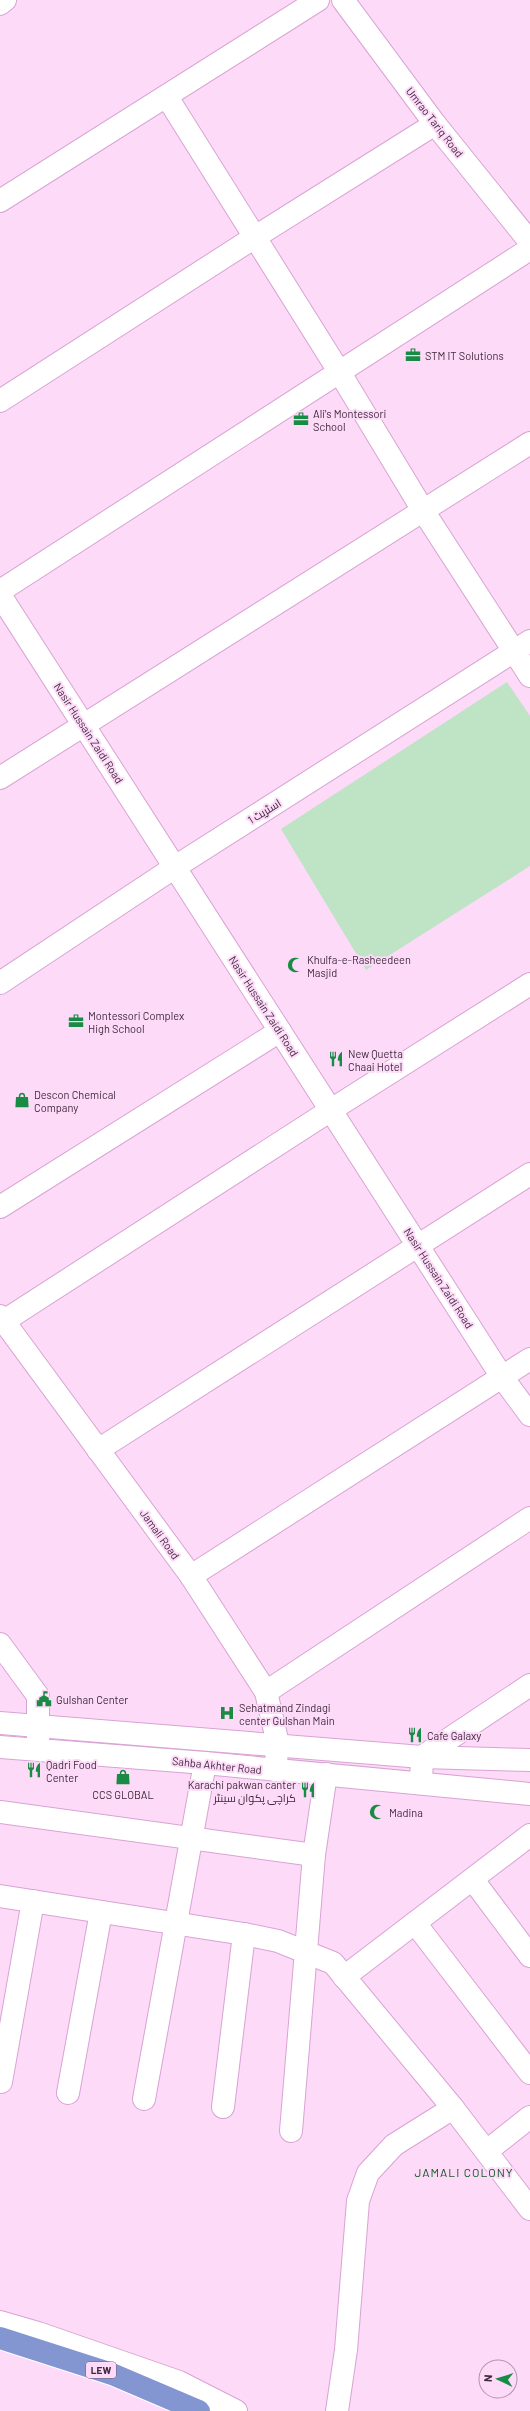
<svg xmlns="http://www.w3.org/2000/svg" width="530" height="2411" font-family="Barlow,Cairo,sans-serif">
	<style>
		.green { fill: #bee3c5 }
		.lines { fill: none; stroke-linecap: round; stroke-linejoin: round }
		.street-casing { stroke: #d9a3d3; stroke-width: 24 }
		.secondary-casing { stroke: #d9a3d3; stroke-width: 24 }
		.highway-casing { stroke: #fff; stroke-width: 24 }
		.street { stroke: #fff; stroke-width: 22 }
		.secondary { stroke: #fff; stroke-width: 22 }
		.highway { stroke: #8396d1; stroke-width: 22 }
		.labels { text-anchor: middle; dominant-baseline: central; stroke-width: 4; stroke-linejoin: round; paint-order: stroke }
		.shield { fill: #fddaf8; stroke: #796076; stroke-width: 1 }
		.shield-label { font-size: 10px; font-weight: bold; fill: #402b3e }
		.street-label { font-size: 11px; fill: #402b3e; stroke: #fddaf8 }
		.poi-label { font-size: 11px; fill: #402b3e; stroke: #fddaf8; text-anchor: start }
		.neighbourhood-label { font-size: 12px; letter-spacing: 1px; fill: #12582b; stroke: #fddaf8 }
	</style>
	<rect width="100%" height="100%" fill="#fddaf8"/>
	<polygon class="green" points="507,682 530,716 530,866 366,970 281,829"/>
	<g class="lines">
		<g class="street-casing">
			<g id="street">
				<polyline points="0,4 5,0"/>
				<polyline points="167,97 340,373 424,512 530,676"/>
				<polyline points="0,201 318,0"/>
				<polyline points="0,401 255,237 435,124"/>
				<polyline points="0,591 530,249"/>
				<polyline points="0,595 502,1377 530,1415"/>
				<polyline points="0,778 530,443"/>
				<polyline points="0,983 175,867 530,641"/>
				<polyline points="0,1207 280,1031"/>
				<polyline points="0,1316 191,1576 266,1692 278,1744 275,1770"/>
				<polyline points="4,1321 331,1110 530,984"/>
				<polyline points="98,1450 530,1174"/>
				<polyline points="191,1576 530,1359"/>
				<polyline points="0,1644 38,1696 38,1749"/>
				<polyline points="266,1692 530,1518"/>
				<polyline points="421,1782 422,1757 530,1685"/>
				<polyline points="0,1812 314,1855"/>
				<polyline points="473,1880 530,1956"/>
				<polyline points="0,1896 244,1934 278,1941 333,1963 453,2108 530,2209"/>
				<polyline points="415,1923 530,2073"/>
				<polyline points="344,1977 530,1835"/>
				<polyline points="1,2082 33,1901"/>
				<polyline points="68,2093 101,1912"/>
				<polyline points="144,2099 205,1763"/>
				<polyline points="223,2107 244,1934"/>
				<polyline points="291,2131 314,1855 326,1774"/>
				<polyline points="487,2151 530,2117"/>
				<polyline points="0,2322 38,2333 179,2382 236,2411"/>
				<polyline points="337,2411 346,2350 358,2201 368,2173 394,2145 453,2108"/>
			</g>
		</g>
		<g class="secondary-casing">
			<g id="secondary">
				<polyline points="343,0 435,124 530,242"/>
				<polyline points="0,1723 422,1757 530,1760"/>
				<polyline points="0,1747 205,1763 530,1794"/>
			</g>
		</g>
		<g class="highway-casing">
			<polyline id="highway" points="0,2338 112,2374 199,2411"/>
		</g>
		<use href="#street" class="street"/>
		<use href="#secondary" class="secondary"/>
		<use href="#highway" class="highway"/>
	</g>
	<defs>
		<g id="office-bare" transform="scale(1.2)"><path d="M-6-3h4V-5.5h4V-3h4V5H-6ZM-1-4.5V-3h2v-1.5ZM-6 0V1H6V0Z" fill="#198b44" stroke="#fddaf8" stroke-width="2.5" paint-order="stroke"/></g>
		<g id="mosque-bare" transform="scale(1.2)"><path d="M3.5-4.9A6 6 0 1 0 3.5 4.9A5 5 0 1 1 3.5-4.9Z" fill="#198b44" stroke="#fddaf8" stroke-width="2.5" paint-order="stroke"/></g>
		<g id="restaurant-bare" transform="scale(1.2)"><path d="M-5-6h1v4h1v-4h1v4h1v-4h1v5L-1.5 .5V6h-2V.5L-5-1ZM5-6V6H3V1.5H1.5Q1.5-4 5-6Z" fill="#198b44" stroke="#fddaf8" stroke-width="2.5" paint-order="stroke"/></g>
		<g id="shop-bare" transform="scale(1.2)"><path d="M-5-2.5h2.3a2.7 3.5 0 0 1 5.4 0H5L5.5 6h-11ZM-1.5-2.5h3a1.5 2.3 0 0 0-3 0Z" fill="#198b44" stroke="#fddaf8" stroke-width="2.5" paint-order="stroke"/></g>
		<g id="civic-bare" transform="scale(1.2)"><path d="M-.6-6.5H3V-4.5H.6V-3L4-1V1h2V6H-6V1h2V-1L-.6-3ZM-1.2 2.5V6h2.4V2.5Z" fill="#198b44" stroke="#fddaf8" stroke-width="2.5" paint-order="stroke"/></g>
		<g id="hospital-bare" transform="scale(1.2)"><path d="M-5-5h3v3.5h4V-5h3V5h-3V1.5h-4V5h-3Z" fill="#198b44" stroke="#fddaf8" stroke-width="2.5" paint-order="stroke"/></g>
	</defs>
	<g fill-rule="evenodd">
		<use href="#office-bare" x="413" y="355"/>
		<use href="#office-bare" x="301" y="419"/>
		<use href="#mosque-bare" x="295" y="965"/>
		<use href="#office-bare" x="76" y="1021"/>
		<use href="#restaurant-bare" x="336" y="1059"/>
		<use href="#shop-bare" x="22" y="1100"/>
		<use href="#civic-bare" x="44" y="1699"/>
		<use href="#hospital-bare" x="227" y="1713"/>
		<use href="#restaurant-bare" x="415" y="1735"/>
		<use href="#restaurant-bare" x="34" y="1770"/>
		<use href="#shop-bare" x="123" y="1777"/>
		<use href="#restaurant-bare" x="308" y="1790"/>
		<use href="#mosque-bare" x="377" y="1812"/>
	</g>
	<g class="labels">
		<rect class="shield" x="86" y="2362" width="30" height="16" rx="3"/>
		<g class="shield-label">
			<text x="101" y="2370">LEW</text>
		</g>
		<g class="street-label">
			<text transform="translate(435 122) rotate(52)">Umrao Tariq Road</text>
			<text transform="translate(89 733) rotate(57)">Nasir Hussain Zaidi Road</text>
			<text transform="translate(264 811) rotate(-32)">اسٹریٹ 1</text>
			<text transform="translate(264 1006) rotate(57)">Nasir Hussain Zaidi Road</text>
			<text transform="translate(439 1278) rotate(57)">Nasir Hussain Zaidi Road</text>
			<text transform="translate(160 1534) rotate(54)">Jamali Road</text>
			<text transform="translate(217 1765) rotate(6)">Sahba Akhter Road</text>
		</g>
		<g class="poi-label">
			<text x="425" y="355">STM IT Solutions</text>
			<text x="313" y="413">Ali's Montessori<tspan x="313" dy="13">School</tspan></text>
			<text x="307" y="959">Khulfa-e-Rasheedeen<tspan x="307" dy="13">Masjid</tspan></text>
			<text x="88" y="1015">Montessori Complex<tspan x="88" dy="13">High School</tspan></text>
			<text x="348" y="1053">New Quetta<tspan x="348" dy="13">Chaai Hotel</tspan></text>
			<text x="34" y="1094">Descon Chemical<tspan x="34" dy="13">Company</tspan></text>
			<text x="56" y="1699">Gulshan Center</text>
			<text x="239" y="1707">Sehatmand Zindagi<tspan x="239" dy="13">center Gulshan Main</tspan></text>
			<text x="427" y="1735">Cafe Galaxy</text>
			<text x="46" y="1764">Qadri Food<tspan x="46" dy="13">Center</tspan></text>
			<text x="296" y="1784" text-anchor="end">Karachi pakwan canter<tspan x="296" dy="13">کراچی پکوان سینٹر</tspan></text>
			<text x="123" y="1794" text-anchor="middle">CCS GLOBAL</text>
			<text x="389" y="1812">Madina</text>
		</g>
		<g class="neighbourhood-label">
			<text x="464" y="2172">JAMALI COLONY</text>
		</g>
	</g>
	<g transform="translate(498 2379) rotate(274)"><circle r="19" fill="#fddaf8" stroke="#b194ae"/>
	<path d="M0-3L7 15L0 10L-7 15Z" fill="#198b44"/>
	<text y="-6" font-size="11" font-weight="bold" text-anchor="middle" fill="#402b3e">N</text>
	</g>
</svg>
